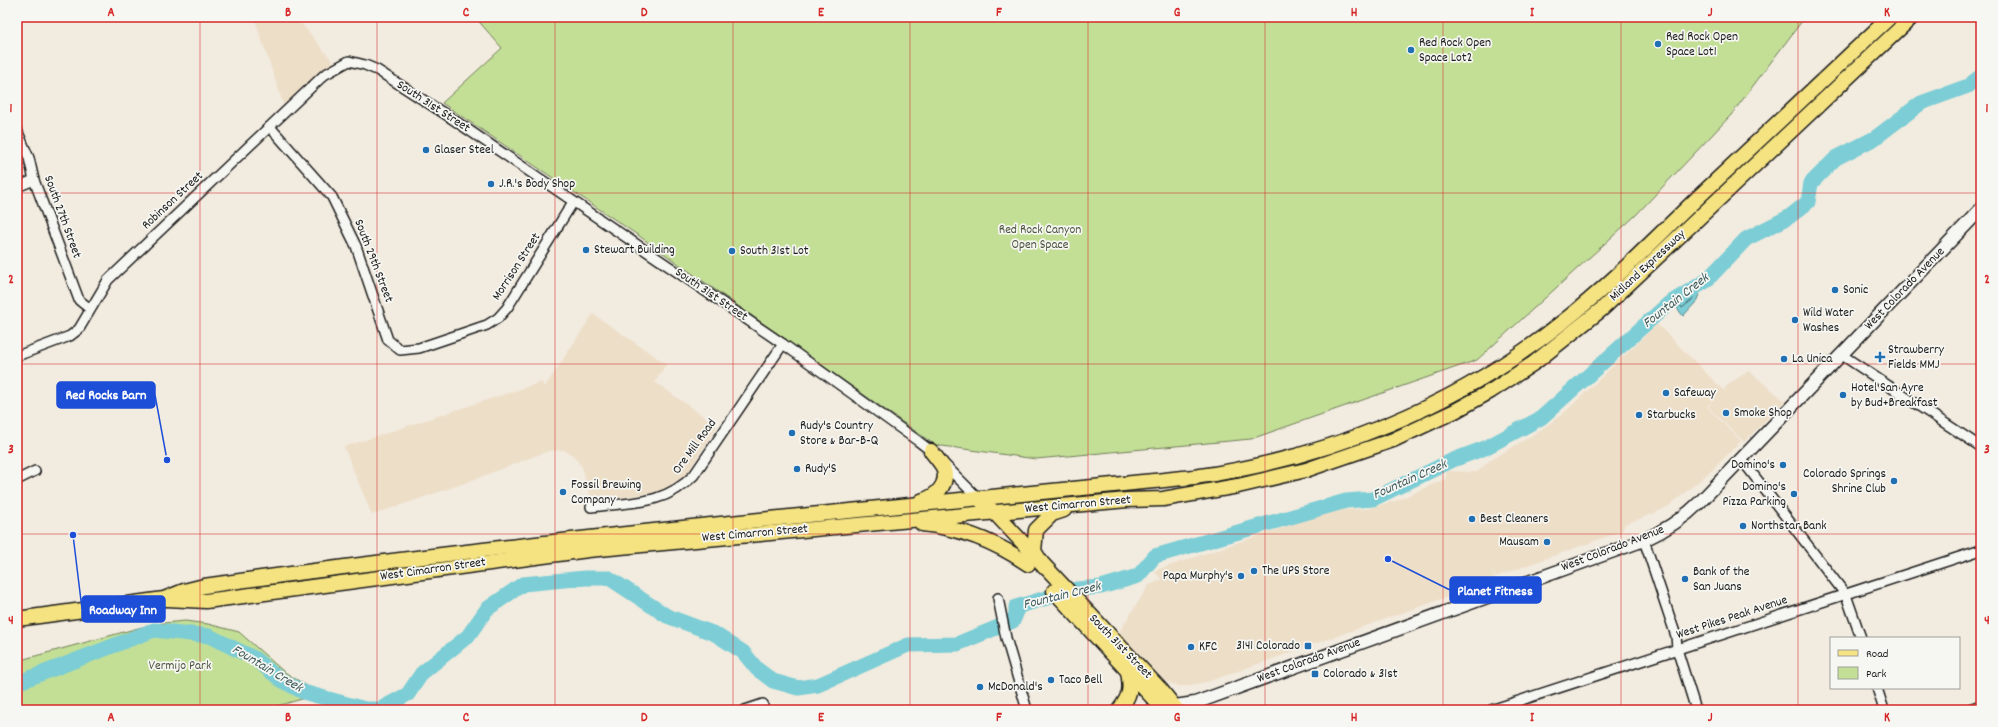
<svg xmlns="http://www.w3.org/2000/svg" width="1998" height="727" font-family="Dekko,sans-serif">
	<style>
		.built { fill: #eddec8 }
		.green { fill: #c3df96; stroke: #707e59 }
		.water { fill: #7ccdd5; stroke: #56868b }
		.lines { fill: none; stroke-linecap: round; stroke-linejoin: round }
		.shore { stroke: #426366; stroke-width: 1 }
		.river { stroke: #7ccdd5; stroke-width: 15 }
		.minor-casing { stroke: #1c1c1c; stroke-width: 12 }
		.secondary-casing { stroke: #1c1c1c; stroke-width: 15 }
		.primary-casing { stroke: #1c1c1c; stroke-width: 17 }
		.trunk-casing { stroke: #1c1c1c; stroke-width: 17 }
		.minor { stroke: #f6f6f2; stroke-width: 9 }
		.secondary { stroke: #f6f6f2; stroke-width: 12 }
		.primary { stroke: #f5e382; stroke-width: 14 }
		.trunk { stroke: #f5e382; stroke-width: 14 }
		.grid { fill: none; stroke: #d62828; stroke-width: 1; stroke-opacity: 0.55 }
		.poi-dot { fill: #1f6fb2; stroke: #f6f6f2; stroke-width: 1.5 }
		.labels { text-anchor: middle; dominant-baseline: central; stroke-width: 3.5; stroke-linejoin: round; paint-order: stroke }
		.poi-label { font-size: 13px; fill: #1c1c1c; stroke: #f6f6f2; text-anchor: start }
		.street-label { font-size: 13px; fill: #1c1c1c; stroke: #f6f6f2 }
		.park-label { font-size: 13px; fill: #4e5641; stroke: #f6f6f2 }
		.water-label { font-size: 14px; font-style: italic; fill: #3e5a5d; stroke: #f6f6f2 }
		.leader { fill: none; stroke: #1d4ed8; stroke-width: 1.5 }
		.callout-dot { fill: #1d4ed8; stroke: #f6f6f2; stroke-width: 1.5 }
		.callout { fill: #1d4ed8; stroke: #1d4ed8; stroke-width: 1.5 }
		.callout-label { font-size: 14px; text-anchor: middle; font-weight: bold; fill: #fff }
		.neatline { fill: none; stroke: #d62828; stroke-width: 1.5 }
		.grid-label { font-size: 13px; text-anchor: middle; font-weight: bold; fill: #d62828 }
	</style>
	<rect width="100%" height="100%" fill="#f2ebdf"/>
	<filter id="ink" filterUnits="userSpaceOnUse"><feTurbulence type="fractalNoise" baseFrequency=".025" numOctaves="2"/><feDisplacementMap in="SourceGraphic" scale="8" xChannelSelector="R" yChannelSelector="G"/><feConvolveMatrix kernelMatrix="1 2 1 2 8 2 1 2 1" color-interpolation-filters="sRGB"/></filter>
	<g filter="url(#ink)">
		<g class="built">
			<polygon points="254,17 296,17 330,58 335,68 320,74 284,106"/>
			<polygon points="593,314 666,364 655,382 717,426 687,474 675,484 660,492 592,501 582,467 573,455 564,450 548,451 462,484 372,515 344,447 542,382 544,388"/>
			<polygon points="1657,324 1723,390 1730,383 1749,371 1785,401 1744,442 1708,407 1717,395 1707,407 1741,441 1712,470 1669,506 1655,513 1625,524 1622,531 1495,577 1491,567 1495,580 1210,681 1187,686 1177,686 1155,677 1116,637 1149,585 1162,580 1154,571 1334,510 1366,509 1398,500 1445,479 1447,471 1477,472 1489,461 1541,430 1565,412"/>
		</g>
		<g class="green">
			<polygon points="475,17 1805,17 1731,115 1635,216 1477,360 1251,439 1036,459 935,445 642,238 442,103 502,48"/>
			<polygon points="185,621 208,624 239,632 283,671 307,686 323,693 263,710 17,710 17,661 153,624"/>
		</g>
		<polygon class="water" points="1700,281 1703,285 1696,302 1683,316 1669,297 1685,286"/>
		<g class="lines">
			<polygon class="shore" points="1695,287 1697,289 1692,300 1682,308 1676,298 1687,290"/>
			<polyline class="river" points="17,683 154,630 209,636 254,658 281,680 303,692 365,709 380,709 408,694 422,673 468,636 487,609 523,584 585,578 609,578 667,616 715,634 743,652 757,669 773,681 798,688 818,685 908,645 957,644 1013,621 1016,614 1016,607 1077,589 1101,587 1138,576 1155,556 1346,501 1373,499 1453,460 1485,448 1541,418 1668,304 1706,281 1746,239 1789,217 1808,202 1811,183 1836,158 1875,138 1921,103 1968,86 1981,76"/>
			<g class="minor-casing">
				<g id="minor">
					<polyline points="270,127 332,197 356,246 388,340 400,350 419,348 487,325 498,318 507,308 573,202"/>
					<polyline points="17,130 29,158 34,180 79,300 90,309"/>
					<polyline points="17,187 34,180"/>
					<polyline points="1842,355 1981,447"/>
					<polyline points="17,356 70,336 79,329 108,280 324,75 349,61 365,65 377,70 448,116 783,344 918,441 931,451 978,498"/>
					<polyline points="1742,460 1846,595 1861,638"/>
					<polyline points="17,480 35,471"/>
					<path d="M591,507c39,-5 73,-1 103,-32l89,-131"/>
					<polyline points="1644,540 1676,636 1677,649 1696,710"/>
					<polyline points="998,598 1006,638 1027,710"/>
					<polyline points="1877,688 1884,710"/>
					<polyline points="745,710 763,704"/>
					<polyline points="1491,710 1981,550"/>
					<polyline points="1967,710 1981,705"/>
				</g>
			</g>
			<g class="secondary-casing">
				<path id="secondary" d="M1175,706l20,-3 449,-163c22,-10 39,-21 56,-38l281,-293"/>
			</g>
			<g class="primary-casing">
				<g id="primary">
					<polyline points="978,498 994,512 1161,690 1177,710"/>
					<polyline points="1054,591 1164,710"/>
					<path d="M1119,710c12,-15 12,-21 9,-39"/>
				</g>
			</g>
			<g class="trunk-casing">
				<g id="trunk">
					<path d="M921,501c15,-4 29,-17 22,-34 -3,-5 -8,-11 -12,-16"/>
					<path d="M922,524c39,4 74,18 106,40"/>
					<polyline points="1044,567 1034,551 1036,530 1052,514 1064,510"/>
					<polyline points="167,599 206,601 588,550 1127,500 1163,499 1238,486 1306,470 1393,440 1455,411 1491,391 1534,363 1602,309 1912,17"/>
					<path d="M17,619l147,-20 20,-8 20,-5c329,-47 660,-76 990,-109 135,-19 264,-71 370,-156 51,-40 95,-87 142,-131 61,-58 123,-115 184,-173"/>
				</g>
			</g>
			<use href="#minor" class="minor"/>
			<use href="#secondary" class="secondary"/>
			<use href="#primary" class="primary"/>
			<use href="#trunk" class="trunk"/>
		</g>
	</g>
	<path class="grid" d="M200,17v693M377,17v693M555,17v693M733,17v693M910,17v693M1088,17v693M1265,17v693M1443,17v693M1621,17v693M1798,17v693M17,193h1964M17,364h1964M17,534h1964"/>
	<g class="poi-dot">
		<circle cx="1658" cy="44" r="4"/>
		<circle cx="1411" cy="50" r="4"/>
		<circle cx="426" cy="150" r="4"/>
		<circle cx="491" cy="184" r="4"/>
		<circle cx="586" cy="250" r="4"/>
		<circle cx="732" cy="251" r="4"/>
		<circle cx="1835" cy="290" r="4"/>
		<circle cx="1795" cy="320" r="4"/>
		<path d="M1878 351h4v4h4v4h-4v4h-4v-4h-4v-4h4z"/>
		<circle cx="1784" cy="359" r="4"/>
		<circle cx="1666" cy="393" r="4"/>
		<circle cx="1843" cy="395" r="4"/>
		<circle cx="1726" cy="413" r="4"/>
		<circle cx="1639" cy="415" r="4"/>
		<circle cx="792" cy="433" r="4"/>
		<circle cx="1783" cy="465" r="4"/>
		<circle cx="797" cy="469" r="4"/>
		<circle cx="1894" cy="481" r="4"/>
		<circle cx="563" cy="492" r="4"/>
		<circle cx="1794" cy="494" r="4"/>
		<circle cx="1472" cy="519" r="4"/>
		<circle cx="1743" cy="526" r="4"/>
		<circle cx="1547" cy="542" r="4"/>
		<circle cx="1254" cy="571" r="4"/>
		<circle cx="1241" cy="576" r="4"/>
		<circle cx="1685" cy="579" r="4"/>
		<rect x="1304" y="642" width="8" height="8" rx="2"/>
		<circle cx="1191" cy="647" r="4"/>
		<rect x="1311" y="670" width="8" height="8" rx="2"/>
		<circle cx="1051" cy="680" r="4"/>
		<circle cx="980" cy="687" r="4"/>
	</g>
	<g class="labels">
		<g class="poi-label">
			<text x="1666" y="37">Red Rock Open<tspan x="1666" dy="15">Space Lot1</tspan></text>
			<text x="1419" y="43">Red Rock Open<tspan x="1419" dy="15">Space Lot2</tspan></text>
			<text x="434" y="150">Glaser Steel</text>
			<text x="499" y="184">J.R.'s Body Shop</text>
			<text x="594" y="250">Stewart Building</text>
			<text x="740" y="251">South 31st Lot</text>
			<text x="1843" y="290">Sonic</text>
			<text x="1803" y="313">Wild Water<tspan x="1803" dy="15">Washes</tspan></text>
			<text x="1888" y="350">Strawberry<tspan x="1888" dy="15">Fields MMJ</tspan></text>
			<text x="1792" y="359">La Unica</text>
			<text x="1851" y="388">Hotel San Ayre<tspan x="1851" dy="15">by Bud+Breakfast</tspan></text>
			<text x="1674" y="393">Safeway</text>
			<text x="1734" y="413">Smoke Shop</text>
			<text x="1647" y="415">Starbucks</text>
			<text x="800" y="426">Rudy's Country<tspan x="800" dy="15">Store &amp; Bar-B-Q</tspan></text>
			<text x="1775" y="465" text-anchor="end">Domino's</text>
			<text x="805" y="469">Rudy'S</text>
			<text x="1886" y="474" text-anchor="end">Colorado Springs<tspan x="1886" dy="15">Shrine Club</tspan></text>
			<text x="571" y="485">Fossil Brewing<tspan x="571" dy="15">Company</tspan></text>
			<text x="1786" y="487" text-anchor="end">Domino's<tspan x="1786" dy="15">Pizza Parking</tspan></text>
			<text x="1480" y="519">Best Cleaners</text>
			<text x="1751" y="526">Northstar Bank</text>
			<text x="1539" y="542" text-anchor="end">Mausam</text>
			<text x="1262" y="571">The UPS Store</text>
			<text x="1693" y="572">Bank of the<tspan x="1693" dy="15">San Juans</tspan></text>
			<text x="1233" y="576" text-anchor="end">Papa Murphy's</text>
			<text x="1300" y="646" text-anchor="end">3141 Colorado</text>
			<text x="1199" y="647">KFC</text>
			<text x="1323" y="674">Colorado &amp; 31st</text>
			<text x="1059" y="680">Taco Bell</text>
			<text x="988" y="687">McDonald's</text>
		</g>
		<g class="street-label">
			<text transform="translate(433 107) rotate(33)">South 31st Street</text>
			<text transform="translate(173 201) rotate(-43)">Robinson Street</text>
			<text transform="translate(62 217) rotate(70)">South 27th Street</text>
			<text transform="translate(373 261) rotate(69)">South 29th Street</text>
			<text transform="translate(1648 266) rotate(-43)">Midland Expressway</text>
			<text transform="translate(517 267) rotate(-57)">Morrison Street</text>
			<text transform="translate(1905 289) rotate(-46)">West Colorado Avenue</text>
			<text transform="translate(711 295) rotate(34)">South 31st Street</text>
			<text transform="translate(695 447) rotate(-54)">Ore Mill Road</text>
			<text transform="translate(1078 505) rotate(-5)">West Cimarron Street</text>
			<text transform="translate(755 534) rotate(-5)">West Cimarron Street</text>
			<text transform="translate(1613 549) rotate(-21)">West Colorado Avenue</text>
			<text transform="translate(433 570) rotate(-8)">West Cimarron Street</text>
			<text transform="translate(1732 618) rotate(-18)">West Pikes Peak Avenue</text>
			<text transform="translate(1120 647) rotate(46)">South 31st Street</text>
			<text transform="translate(1309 661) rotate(-20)">West Colorado Avenue</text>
		</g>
		<g class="park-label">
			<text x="1040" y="230">Red Rock Canyon<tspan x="1040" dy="15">Open Space</tspan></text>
			<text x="180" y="666">Vermijo Park</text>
		</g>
		<g class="water-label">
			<text transform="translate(1676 301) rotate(-38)">Fountain Creek</text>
			<text transform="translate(1410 480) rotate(-24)">Fountain Creek</text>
			<text transform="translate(1062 596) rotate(-14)">Fountain Creek</text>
			<text transform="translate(267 669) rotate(31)">Fountain Creek</text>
		</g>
	</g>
	<path class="leader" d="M167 460L155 395M1388 559L1450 590M73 535L82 609"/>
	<g class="callout-dot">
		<circle cx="167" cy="460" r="4"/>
		<circle cx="1388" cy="559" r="4"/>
		<circle cx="73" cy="535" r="4"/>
	</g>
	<g class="callout">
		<rect x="57" y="382" width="98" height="26" rx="4"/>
		<rect x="1450" y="577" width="91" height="26" rx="4"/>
		<rect x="82" y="596" width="83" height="26" rx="4"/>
	</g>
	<g class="callout-label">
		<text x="106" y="399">Red Rocks Barn</text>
		<text x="1495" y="595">Planet Fitness</text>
		<text x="123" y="614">Roadway Inn</text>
	</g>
	<rect width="1998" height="727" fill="none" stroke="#f6f6f2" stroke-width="44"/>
	<rect x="1830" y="637" width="130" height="52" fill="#f6f6f2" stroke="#9f9f9c"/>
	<rect x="1838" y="650" width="20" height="6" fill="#f5e382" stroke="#9f9f9c"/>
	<text x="1866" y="657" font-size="12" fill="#1c1c1c">Road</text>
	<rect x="1838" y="667" width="20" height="12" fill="#c3df96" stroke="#9f9f9c"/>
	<text x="1866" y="677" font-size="12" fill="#1c1c1c">Park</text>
	<rect x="22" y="22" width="1954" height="683" class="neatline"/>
	<g class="grid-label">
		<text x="111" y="16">A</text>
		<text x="288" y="16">B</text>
		<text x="466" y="16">C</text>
		<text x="644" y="16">D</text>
		<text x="821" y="16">E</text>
		<text x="999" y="16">F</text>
		<text x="1177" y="16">G</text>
		<text x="1354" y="16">H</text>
		<text x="1532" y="16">I</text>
		<text x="1710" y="16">J</text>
		<text x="1887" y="16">K</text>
		<text x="11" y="112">1</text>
		<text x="1987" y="112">1</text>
		<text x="11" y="283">2</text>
		<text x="1987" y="283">2</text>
		<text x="11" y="453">3</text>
		<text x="1987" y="453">3</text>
		<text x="11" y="624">4</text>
		<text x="1987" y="624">4</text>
		<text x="111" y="721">A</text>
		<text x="288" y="721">B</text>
		<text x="466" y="721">C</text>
		<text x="644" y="721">D</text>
		<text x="821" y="721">E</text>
		<text x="999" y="721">F</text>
		<text x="1177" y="721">G</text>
		<text x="1354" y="721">H</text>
		<text x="1532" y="721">I</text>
		<text x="1710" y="721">J</text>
		<text x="1887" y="721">K</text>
	</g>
</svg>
